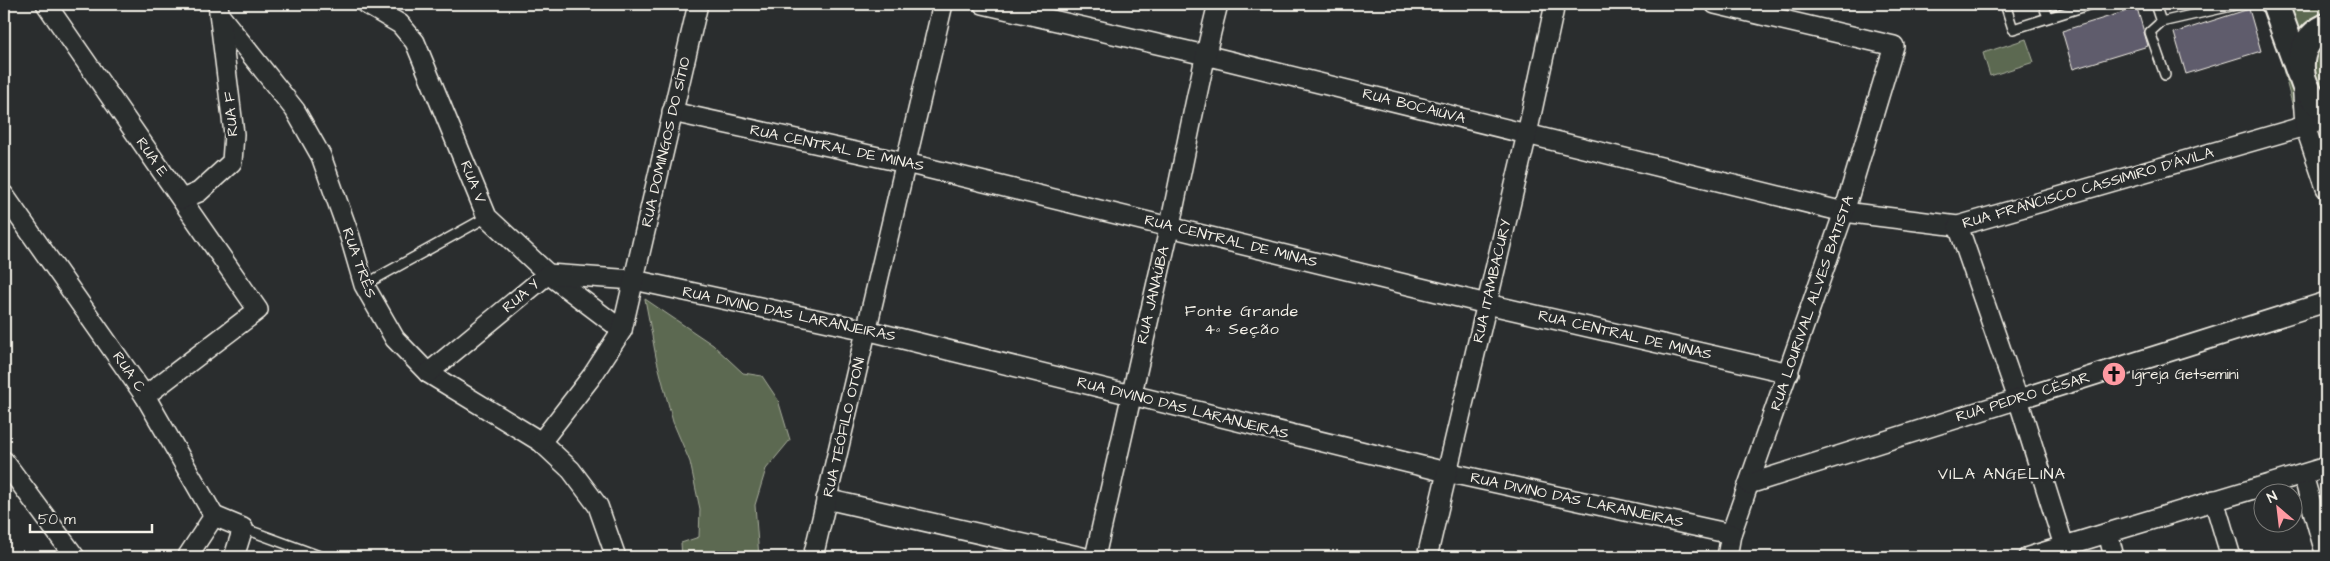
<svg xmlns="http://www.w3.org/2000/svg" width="2330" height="561" font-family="'Architects Daughter',sans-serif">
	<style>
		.green { fill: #5b6951; stroke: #a8ad9c }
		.building { fill: #5f5b6c; stroke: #f4f1e8 }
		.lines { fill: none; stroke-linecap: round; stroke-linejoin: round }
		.lane-casing { stroke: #f4f1e8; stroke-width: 12 }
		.street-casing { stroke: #f4f1e8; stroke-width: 22 }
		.secondary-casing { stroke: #f4f1e8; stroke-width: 30 }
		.lane { stroke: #2a2d2e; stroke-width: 9 }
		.street { stroke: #2a2d2e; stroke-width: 19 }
		.secondary { stroke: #2a2d2e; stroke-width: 26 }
		.labels { text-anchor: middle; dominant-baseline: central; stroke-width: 5; stroke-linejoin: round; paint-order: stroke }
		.street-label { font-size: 15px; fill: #f4f1e8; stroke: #2a2d2e }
		.poi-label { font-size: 15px; fill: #f4f1e8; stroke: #2a2d2e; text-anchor: start }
		.neighbourhood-label { font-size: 16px; letter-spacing: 1px; fill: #f4f1e8; stroke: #2a2d2e }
	</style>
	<rect width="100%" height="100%" fill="#2a2d2e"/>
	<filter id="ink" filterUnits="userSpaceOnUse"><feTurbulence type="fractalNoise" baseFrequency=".02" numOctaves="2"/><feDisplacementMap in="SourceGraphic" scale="10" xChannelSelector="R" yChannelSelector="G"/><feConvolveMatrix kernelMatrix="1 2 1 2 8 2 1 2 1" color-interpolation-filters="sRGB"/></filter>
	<g filter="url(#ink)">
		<g class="green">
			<polygon points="2266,4 2326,4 2326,127 2300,134"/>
			<polygon points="2026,39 2034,62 1990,76 1983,53"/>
			<polygon points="645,299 713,345 743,373 762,376 778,400 790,440 766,469 755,505 759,557 682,557 681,543 699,537 700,509 690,462 673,422 656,357"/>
		</g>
		<g class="building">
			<polygon points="2137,8 2148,46 2073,69 2062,31"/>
			<polygon points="2249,9 2261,51 2186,74 2174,33"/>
		</g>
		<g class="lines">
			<g class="lane-casing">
				<g id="lane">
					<polyline points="2005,4 2013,29 2092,4"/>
					<polyline points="2043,4 2048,17"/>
					<polyline points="2155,4 2161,22 2150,32 2165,75"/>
					<polyline points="2161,22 2240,4"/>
					<polyline points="364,285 487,217"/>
					<polyline points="243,528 322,557"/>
				</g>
			</g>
			<g class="street-casing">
				<g id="street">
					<polyline points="46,4 258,310 145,396"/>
					<polyline points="366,4 400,24 415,42 487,217 548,274 622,330"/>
					<polyline points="983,4 1205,55 1844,212 1958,226 2305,126 2326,117"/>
					<polyline points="1715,4 1894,46 1844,212 1731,534 1727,557"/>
					<polyline points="221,17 295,110 321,156 350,237 364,285 395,339 428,373 541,442 571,470 598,506 616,557"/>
					<polyline points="2302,80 2305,126 2326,188"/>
					<polyline points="672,112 906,163 1487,304 1789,373"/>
					<polyline points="4,195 145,396 214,516 187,557"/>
					<polyline points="182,199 199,192 232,162 234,134 218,4"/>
					<polyline points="1958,226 2018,399 2064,546"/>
					<polyline points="428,373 548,274 634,280 866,330 1446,472 1731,534"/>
					<polyline points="541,442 592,376 622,330 698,4"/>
					<polyline points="4,461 75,557"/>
					<polyline points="2303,475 2326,556"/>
					<polyline points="1749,484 2326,302"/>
					<polyline points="826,499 1082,557"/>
					<polyline points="2214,500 2231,557"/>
					<polyline points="214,516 243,528 234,557"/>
					<polyline points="2108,533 2114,557"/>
					<polyline points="813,557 943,4"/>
					<path d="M1095,557c24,-111 51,-221 75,-332 16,-74 29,-148 48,-221"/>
					<polyline points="1427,557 1527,134 1555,4"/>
					<polyline points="2028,557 2326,467"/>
				</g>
			</g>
			<g class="secondary-casing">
				<g id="secondary">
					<polyline points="2275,4 2300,73"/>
					<path d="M2326,27c-35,16 -32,63 0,81"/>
				</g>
			</g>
			<use href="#lane" class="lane"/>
			<use href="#street" class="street"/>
			<use href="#secondary" class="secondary"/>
		</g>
	</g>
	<defs>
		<g id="church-disc" transform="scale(1.25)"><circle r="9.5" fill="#ff9aa2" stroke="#2a2d2e"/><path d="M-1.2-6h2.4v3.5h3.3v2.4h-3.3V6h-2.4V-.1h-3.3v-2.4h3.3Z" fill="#111"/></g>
	</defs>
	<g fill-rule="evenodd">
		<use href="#church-disc" x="2114" y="374"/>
	</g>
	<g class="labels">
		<g class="street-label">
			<text transform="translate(1414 106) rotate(14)">RUA BOCAIÚVA</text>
			<text transform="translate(231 114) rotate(-95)">RUA F</text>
			<text transform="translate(666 142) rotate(-77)">RUA DOMINGOS DO SÍTIO</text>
			<text transform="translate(837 148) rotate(12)">RUA CENTRAL DE MINAS</text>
			<text transform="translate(152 157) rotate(55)">RUA E</text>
			<text transform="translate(473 182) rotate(68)">RUA V</text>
			<text transform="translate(2088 188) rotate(-16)">RUA FRANCISCO CASSIMIRO D'ÁVILA</text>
			<text transform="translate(1231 241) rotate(14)">RUA CENTRAL DE MINAS</text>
			<text transform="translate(359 263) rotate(70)">RUA TRÊS</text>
			<text transform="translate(1492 281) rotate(-77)">RUA ITAMBACURY</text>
			<text transform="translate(1153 295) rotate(-77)">RUA JANAÚBA</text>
			<text transform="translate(521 296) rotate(-40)">RUA Y</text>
			<text transform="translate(1812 303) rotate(-71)">RUA LOURIVAL ALVES BATISTA</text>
			<text transform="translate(789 314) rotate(12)">RUA DIVINO DAS LARANJEIRAS</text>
			<text transform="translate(1625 335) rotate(13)">RUA CENTRAL DE MINAS</text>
			<text transform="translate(129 372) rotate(55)">RUA C</text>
			<text transform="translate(2023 397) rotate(-17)">RUA PEDRO CÉSAR</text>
			<text transform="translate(1183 408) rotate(14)">RUA DIVINO DAS LARANJEIRAS</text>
			<text transform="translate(844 427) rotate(-77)">RUA TEÓFILO OTONI</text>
			<text transform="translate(1577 500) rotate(12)">RUA DIVINO DAS LARANJEIRAS</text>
		</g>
		<g class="poi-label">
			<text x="2132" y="374">Igreja Getsemini</text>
		</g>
		<g class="neighbourhood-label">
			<text x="1242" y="311">Fonte Grande<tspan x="1242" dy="18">4ª Seção</tspan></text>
			<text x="2002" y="474">VILA ANGELINA</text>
		</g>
	</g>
	<rect width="2330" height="561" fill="none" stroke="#2a2d2e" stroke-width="20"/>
	<rect x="10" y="10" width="2310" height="541" fill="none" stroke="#f4f1e8" stroke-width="2" filter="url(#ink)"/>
	<g transform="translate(2278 508) rotate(332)"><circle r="24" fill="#2a2d2e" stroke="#7b7b78"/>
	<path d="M0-4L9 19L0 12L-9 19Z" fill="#ff9aa2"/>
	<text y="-8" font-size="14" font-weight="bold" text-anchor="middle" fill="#f4f1e8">N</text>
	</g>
	<path d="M30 524v8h122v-8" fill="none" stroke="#f4f1e8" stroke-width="2.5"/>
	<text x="38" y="524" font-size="15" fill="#f4f1e8" stroke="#2a2d2e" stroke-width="4" paint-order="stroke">50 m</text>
</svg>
